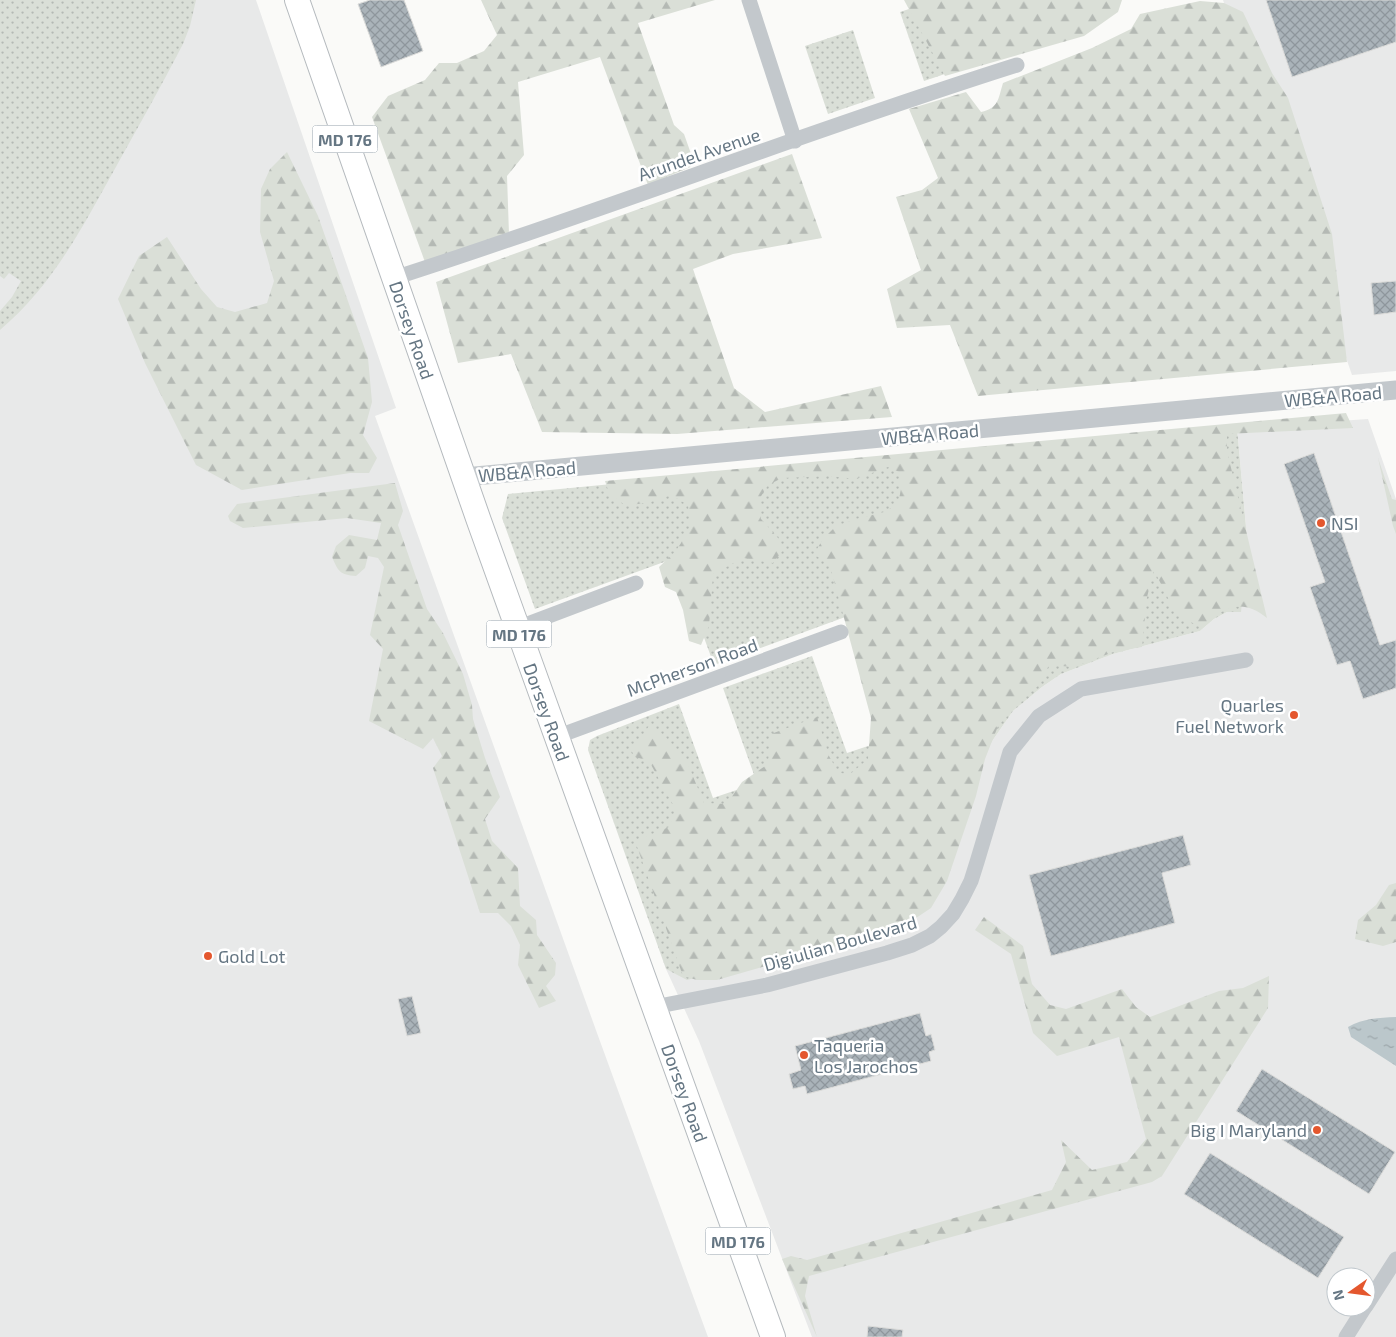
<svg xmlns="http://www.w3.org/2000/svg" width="1396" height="1337" font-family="'Exo 2',sans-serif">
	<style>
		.built { fill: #e8e9e9; fill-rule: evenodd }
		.grass { fill: url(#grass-dots) }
		.forest { fill: url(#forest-firs) }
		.water { fill: url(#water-ripples) }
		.building { fill: url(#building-cross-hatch); stroke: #dcdcda }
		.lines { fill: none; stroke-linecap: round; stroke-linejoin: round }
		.primary-casing { stroke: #b5babe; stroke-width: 26 }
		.minor { stroke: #c3c8cc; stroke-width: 15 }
		.tertiary { stroke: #c3c8cc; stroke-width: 19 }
		.primary { stroke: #fff; stroke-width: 24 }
		.poi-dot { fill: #e4572e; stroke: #fff; stroke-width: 2 }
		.labels { text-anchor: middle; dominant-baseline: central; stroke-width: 5; stroke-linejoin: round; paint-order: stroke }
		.shield { fill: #fff; stroke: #939fa8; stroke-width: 1 }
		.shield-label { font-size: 16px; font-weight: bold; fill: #657683 }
		.street-label { font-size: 18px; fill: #657683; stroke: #fff }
		.poi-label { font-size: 18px; fill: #657683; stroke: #fff; text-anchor: start }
	</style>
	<defs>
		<pattern id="grass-dots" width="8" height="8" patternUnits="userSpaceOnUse" patternTransform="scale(1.25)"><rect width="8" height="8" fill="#dadfd7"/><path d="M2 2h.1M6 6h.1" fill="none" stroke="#b4b9b4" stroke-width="1.8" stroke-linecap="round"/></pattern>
		<pattern id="forest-firs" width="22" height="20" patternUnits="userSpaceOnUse" patternTransform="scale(1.25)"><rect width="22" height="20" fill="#dadfd7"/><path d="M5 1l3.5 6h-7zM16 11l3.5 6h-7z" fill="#b4b9b4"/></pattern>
		<pattern id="water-ripples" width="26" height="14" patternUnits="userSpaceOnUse" patternTransform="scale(1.25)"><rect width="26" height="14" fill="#bbc7cb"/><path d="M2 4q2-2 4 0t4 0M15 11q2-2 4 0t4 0" fill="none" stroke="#9ca6aa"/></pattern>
		<pattern id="building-cross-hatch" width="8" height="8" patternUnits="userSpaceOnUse" patternTransform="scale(1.25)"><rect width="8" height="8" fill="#aab3b9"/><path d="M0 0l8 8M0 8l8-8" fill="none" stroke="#8e969c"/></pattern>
	</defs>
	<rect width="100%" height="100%" fill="#fafaf8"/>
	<g class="built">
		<polygon points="0,0 256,0 396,408 375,416 597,1033 708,1337 0,1337"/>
		<polygon points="1223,0 1396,0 1396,371 1352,375"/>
		<path d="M1368,419l28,80v838h-584l-113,-296 -33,-72 21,10 202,-54 99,-178 25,-36 29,-24 19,-13 52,-20 87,-23 14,-12 13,-7 21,-63 -11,-121zM1336,1277h30v30h-30z"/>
	</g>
	<g class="grass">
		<path d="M0,0h196l-6,26 -7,18c-21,41 -44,81 -66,121 -34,61 -63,119 -117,165v-19l12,-14 9,-16 -12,-8 -5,6 -4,-3z"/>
		<polygon points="924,4 948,73 924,81 900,12"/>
		<polygon points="853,30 875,98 828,114 805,46"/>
		<polygon points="1237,428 1248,549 1241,612 1227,612 1214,619 1200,631 1113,654 1061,674 1042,687 1013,711 988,747 889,925 687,980 666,969 588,750 590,740 597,736 679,704 713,798 757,783 723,688 812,656 847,753 892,738 848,616 714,665 675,558 535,609 502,518 508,494 685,477"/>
	</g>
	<g class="forest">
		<polygon points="481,0 715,0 638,23 674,125 684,134 695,165 648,185 600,57 518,82 524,155 507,176 509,234 425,262 372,117 388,96 425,80 439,63 457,63 484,51 497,35"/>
		<polygon points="904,0 1122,0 1118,12 1084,36 945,76"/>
		<path d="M1200,1l24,2 19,9 29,61 16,25 44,136 15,128 -369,34 -28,-71 -53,3 -10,-39 34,-19 -25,-73 26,-7 16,-12 -29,-69 57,-17 15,20c18,-4 17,-13 22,-29l89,-35 39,-19 9,-15z"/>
		<polygon points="287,152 318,216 368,358 372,402 363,435 377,458 369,473 350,473 242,490 196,465 145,363 118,299 139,256 167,237 201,289 217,307 235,312 267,303 274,281 260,232 261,189 270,169"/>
		<polygon points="792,154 822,238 733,254 693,269 734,388 765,412 881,386 892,417 677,434 542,432 511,354 458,363 436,282"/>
		<path d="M1346,413l7,15 -126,6v17l40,167c-27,-22 -44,-9 -67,9l-24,-13 -22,-44 -7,27 -5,50 -26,4 -42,16 -25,-2 -9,19 -21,18 -21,24 -13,33 -9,37 -29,85 -16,27 -18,12 -35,14 -161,46h-20l-14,-4 -48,-135 34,-14 7,-17 -27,-49 -14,-4 -4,-7 18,-24 15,9 23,27 17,41 23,1 15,-22 26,-18 3,-30 46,-17 12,39 9,16 11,3 19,-16 3,-41 -41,-152 -16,-12 9,-15 13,-13 20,-7 28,-7 14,-8 3,-15 -2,-17 -11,-5 -32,12 -27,-3 -47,2 -14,7 -10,16 3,18 17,19 5,12 -10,13 -30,-5 -30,16 -4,52 -8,19 -12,-4 -6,-31 -7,-18 -11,-5 -6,-20 16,-15 16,-24 -3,-23 -17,-10 -21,7 -24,4 -17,-13 -4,-12z"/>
		<polygon points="1378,458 1392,499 1396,500 1396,534 1393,526"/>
		<path d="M395,483l8,28 -5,14 29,84 16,24 20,41 9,31 1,14 12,39 15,39 -15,22 7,22 26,27 2,38 16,14 1,15 19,28 -1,12 -9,11 10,15 -17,7 -21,-43 2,-20 -9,-19 -13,-13h-18l-47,-145 9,-12 -9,-18 -10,11 -54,-28 14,-72 -13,-14 14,-68 -6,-9 -10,-2 -3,12 -9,8c-16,-1 -18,-5 -24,-19l4,-11 13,-11 28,5 4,-17 -34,-5 -104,10 -13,-7 -2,-5 9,-12z"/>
		<polygon points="1396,883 1396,942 1383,946 1355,939 1358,920 1376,905 1389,885"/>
		<polygon points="984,917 1023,946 1032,984 1050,1005 1066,1009 1122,989 1136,1007 1150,1017 1219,991 1243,988 1269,976 1268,1008 1162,1176 1152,1182 809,1276 805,1296 817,1337 782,1259 791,1256 807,1260 1052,1190 1066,1162 1061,1140 1092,1170 1127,1162 1146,1139 1119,1037 1057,1056 1033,1033 1011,954 975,930"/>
	</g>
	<path class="water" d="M1396,1017v49l-45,-29 -3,-10c16,-9 30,-9 48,-10z"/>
	<g class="building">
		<polygon points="370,0 404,0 423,51 381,67 358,4"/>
		<polygon points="1266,0 1396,0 1396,42 1292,77"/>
		<polygon points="1396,281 1396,312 1374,315 1371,283"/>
		<polygon points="1314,453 1380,645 1396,640 1396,688 1363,699 1350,661 1337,665 1310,587 1325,582 1284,464"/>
		<polygon points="1183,835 1191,865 1162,873 1175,923 1051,956 1029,875"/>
		<polygon points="412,996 421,1033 407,1036 398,999"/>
		<polygon points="920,1013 926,1036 931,1034 935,1050 929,1052 931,1061 807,1094 805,1086 793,1089 789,1074 801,1070 795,1046"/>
		<polygon points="1262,1069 1395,1152 1369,1194 1236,1111"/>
		<polygon points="1210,1153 1344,1237 1318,1278 1184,1194"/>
		<polygon points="868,1326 903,1330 902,1337 867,1337"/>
	</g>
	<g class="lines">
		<g class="primary-casing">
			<polyline id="primary" points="297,0 479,521 773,1337"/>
		</g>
		<g class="minor">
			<polyline points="749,0 795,141"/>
			<path d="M394,278c209,-67 414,-147 623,-213"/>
			<polyline points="517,628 636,583"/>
			<polyline points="556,737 841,632"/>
			<polyline points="654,1007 767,985 887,953 912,945 930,936 941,927 953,914 962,899 971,881 977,862 1010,752 1039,716 1081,689 1246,660"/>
			<polyline points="1366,1306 1396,1259"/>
			<polyline points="1346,1337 1365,1307"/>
		</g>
		<polyline class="tertiary" points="464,477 1396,390"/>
		<use href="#primary" class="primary"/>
	</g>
	<g class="poi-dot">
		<circle cx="1321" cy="523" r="5"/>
		<circle cx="1294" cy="715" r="5"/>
		<circle cx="208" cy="956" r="5"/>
		<circle cx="804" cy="1055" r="5"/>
		<circle cx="1317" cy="1130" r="5"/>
	</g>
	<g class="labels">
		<g class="shield">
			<rect x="312.5" y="125.5" width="65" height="27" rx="4"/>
			<rect x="486.5" y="620.5" width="65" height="27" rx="4"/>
			<rect x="705.5" y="1227.5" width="65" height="27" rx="4"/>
		</g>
		<g class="shield-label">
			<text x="345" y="139">MD 176</text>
			<text x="519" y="634">MD 176</text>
			<text x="738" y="1241">MD 176</text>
		</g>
		<g class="street-label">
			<text transform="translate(699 154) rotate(-19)">Arundel Avenue</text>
			<text transform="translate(412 330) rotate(71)">Dorsey Road</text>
			<text transform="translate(1333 396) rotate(-5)">WB&amp;A Road</text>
			<text transform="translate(930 434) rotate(-5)">WB&amp;A Road</text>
			<text transform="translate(527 471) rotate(-5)">WB&amp;A Road</text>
			<text transform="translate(692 667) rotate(-20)">McPherson Road</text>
			<text transform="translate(547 712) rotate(70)">Dorsey Road</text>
			<text transform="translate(840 943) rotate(-16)">Digiulian Boulevard</text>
			<text transform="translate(685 1093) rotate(70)">Dorsey Road</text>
		</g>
		<g class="poi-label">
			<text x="1331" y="523">NSI</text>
			<text x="1284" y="705" text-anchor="end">Quarles<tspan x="1284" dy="21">Fuel Network</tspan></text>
			<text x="218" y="956">Gold Lot</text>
			<text x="814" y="1045">Taqueria<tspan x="814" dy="21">Los Jarochos</tspan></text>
			<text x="1307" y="1130" text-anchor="end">Big I Maryland</text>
		</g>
	</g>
	<g transform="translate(1351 1292) rotate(256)"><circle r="24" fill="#ffffff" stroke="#c1c8cd"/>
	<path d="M0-4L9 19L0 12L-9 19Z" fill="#e4572e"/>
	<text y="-8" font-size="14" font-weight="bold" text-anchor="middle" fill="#657683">N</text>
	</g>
</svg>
